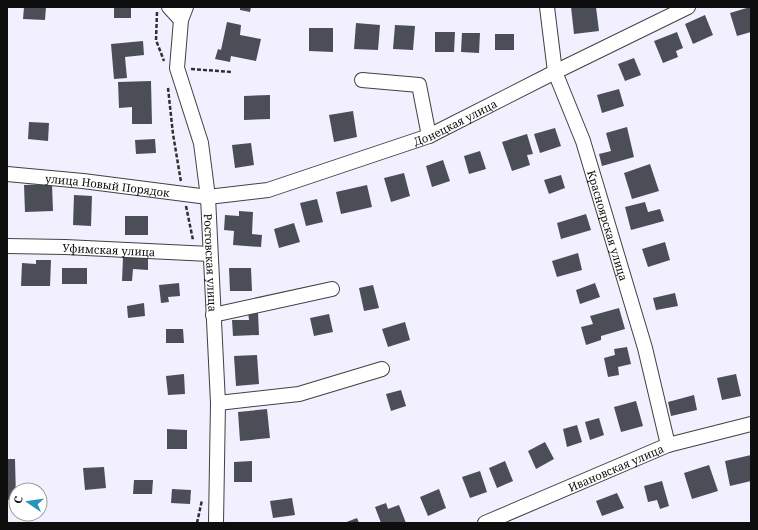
<svg xmlns="http://www.w3.org/2000/svg" width="758" height="530" font-family="'Noto Serif',serif">
	<style>
		.building { fill: #4b4e57 }
		.lines { fill: none; stroke-linecap: round; stroke-linejoin: round }
		.minor-casing { stroke: #414141; stroke-width: 16 }
		.path { stroke: #303030; stroke-width: 2.5; stroke-dasharray: 4 2; stroke-linecap: butt }
		.minor { stroke: #fff; stroke-width: 14 }
		.labels { text-anchor: middle; dominant-baseline: central; stroke-width: 4; stroke-linejoin: round; paint-order: stroke }
		.street-label { font-size: 11px; fill: #0e0e0e; stroke: #fff }
	</style>
	<rect width="100%" height="100%" fill="#f2f0ff"/>
	<g class="building">
		<polygon points="24,7 46,7 45,20 23,19"/>
		<rect x="114" y="7" width="17" height="11"/>
		<polygon points="240,7 251,7 250,12 240,10"/>
		<polygon points="571,7 596,7 599,31 574,34"/>
		<polygon points="750,7 751,32 737,36 730,13"/>
		<polygon points="705,15 713,35 693,44 685,24"/>
		<polygon points="227,22 241,25 240,35 261,39 256,61 231,56 230,62 215,59 218,49 221,50"/>
		<polygon points="356,23 380,25 378,50 354,49"/>
		<polygon points="395,25 415,26 413,50 393,49"/>
		<polygon points="309,28 333,28 333,52 309,51"/>
		<polygon points="435,32 455,32 454,52 435,52"/>
		<polygon points="677,32 683,48 676,51 678,57 663,63 654,41"/>
		<polygon points="462,33 480,33 479,53 461,52"/>
		<rect x="495" y="34" width="19" height="16"/>
		<polygon points="143,41 144,55 125,57 127,78 114,79 111,44"/>
		<polygon points="634,58 641,75 625,81 618,64"/>
		<polygon points="151,81 152,124 132,124 132,107 119,108 118,82"/>
		<polygon points="619,89 624,106 602,113 597,95"/>
		<polygon points="270,95 270,119 244,120 244,96"/>
		<polygon points="353,111 357,137 334,142 329,115"/>
		<polygon points="29,122 49,123 48,141 28,139"/>
		<polygon points="627,127 634,157 602,166 599,154 611,151 606,133"/>
		<polygon points="555,128 561,146 540,153 534,134"/>
		<polygon points="527,134 533,154 527,155 530,165 512,171 502,142"/>
		<polygon points="155,139 156,153 136,154 135,140"/>
		<polygon points="251,143 254,165 235,168 232,145"/>
		<polygon points="480,151 486,169 469,174 464,156"/>
		<polygon points="443,160 450,181 432,187 426,166"/>
		<polygon points="650,164 659,191 632,199 624,173"/>
		<polygon points="404,173 410,196 391,202 384,178"/>
		<polygon points="561,175 565,188 549,194 544,180"/>
		<polygon points="52,184 53,211 25,212 24,185"/>
		<polygon points="367,185 372,207 341,214 336,192"/>
		<polygon points="74,195 92,196 91,226 73,225"/>
		<polygon points="317,199 323,222 306,226 300,203"/>
		<polygon points="645,202 648,212 660,209 664,221 631,230 625,207"/>
		<polygon points="239,211 253,212 252,234 262,235 261,247 233,245 234,231 224,230 225,215 239,216"/>
		<polygon points="586,214 591,230 561,239 557,223"/>
		<rect x="125" y="216" width="23" height="19"/>
		<polygon points="294,223 300,242 279,248 274,229"/>
		<polygon points="665,242 670,260 648,267 642,249"/>
		<polygon points="578,253 582,270 557,277 552,261"/>
		<polygon points="123,257 148,257 148,270 133,269 132,281 122,281"/>
		<polygon points="36,260 51,260 50,286 21,286 22,263 36,264"/>
		<rect x="62" y="268" width="25" height="16"/>
		<polygon points="229,268 251,268 252,291 230,291"/>
		<polygon points="179,283 180,296 168,297 169,302 161,303 159,285"/>
		<polygon points="595,283 600,297 580,304 576,290"/>
		<polygon points="373,285 379,308 364,311 359,288"/>
		<polygon points="675,293 678,306 656,310 653,298"/>
		<polygon points="144,303 145,316 128,318 127,306"/>
		<polygon points="619,308 625,329 601,336 601,340 586,345 581,327 593,324 590,316"/>
		<polygon points="248,312 258,312 259,335 233,336 232,320 249,320"/>
		<polygon points="329,314 333,332 314,336 310,318"/>
		<polygon points="405,322 410,340 388,347 382,329"/>
		<polygon points="166,329 183,329 184,343 166,343"/>
		<polygon points="627,347 631,364 618,367 619,375 608,377 604,358 615,355 614,349"/>
		<polygon points="257,355 259,384 236,386 234,356"/>
		<polygon points="184,374 185,394 168,395 166,376"/>
		<polygon points="736,374 741,396 722,400 717,378"/>
		<polygon points="401,390 406,406 391,411 386,394"/>
		<polygon points="694,395 697,410 671,416 668,402"/>
		<polygon points="636,401 643,426 621,432 614,407"/>
		<polygon points="267,409 270,438 240,441 238,412"/>
		<polygon points="599,418 604,435 590,440 585,422"/>
		<polygon points="577,425 582,442 567,447 563,429"/>
		<polygon points="167,429 187,430 187,449 167,449"/>
		<polygon points="545,442 554,459 536,469 528,451"/>
		<polygon points="751,455 751,481 730,486 725,461"/>
		<polygon points="7,459 15,459 16,499 7,500"/>
		<polygon points="252,461 252,482 234,482 234,462"/>
		<polygon points="505,461 513,481 497,488 489,468"/>
		<polygon points="709,465 718,491 692,499 684,473"/>
		<polygon points="104,467 106,488 85,490 83,468"/>
		<polygon points="480,471 487,492 470,498 462,477"/>
		<polygon points="134,480 153,480 152,494 133,494"/>
		<polygon points="662,481 669,506 660,509 657,500 648,502 644,486"/>
		<polygon points="172,489 191,490 190,504 171,503"/>
		<polygon points="439,489 446,508 428,516 420,497"/>
		<polygon points="617,493 624,508 602,516 596,501"/>
		<polygon points="292,498 295,515 273,518 270,501"/>
		<polygon points="386,503 388,509 399,505 406,523 381,523 375,507"/>
		<polygon points="357,518 359,523 344,523"/>
	</g>
	<g class="lines">
		<g class="minor-casing">
			<g id="minor">
				<polyline points="169,7 181,20"/>
				<path id="s1" d="M186,7l-5,13 -4,48 24,75 7,54 10,206 -2,120"/>
				<path id="s2" d="M547,7l8,65 28,69 62,207 23,97"/>
				<polyline points="362,80 419,85 429,136"/>
				<path id="s3" d="M7,174l76,7 125,16 60,-7 161,-54 126,-64 133,-65"/>
				<path id="s4" d="M7,246l58,1 145,7"/>
				<polyline points="213,315 332,289"/>
				<polyline points="218,403 299,394 382,369"/>
				<path id="s5" d="M485,523l183,-78 83,-21"/>
			</g>
		</g>
		<g class="path">
			<polyline points="157,12 156,40 164,61"/>
			<polyline points="191,69 232,72"/>
			<polyline points="168,88 173,134 181,182"/>
			<polyline points="186,206 193,240"/>
			<polyline points="197,523 202,500"/>
		</g>
		<use href="#minor" class="minor"/>
	</g>
	<g class="labels">
		<g class="street-label">
			<text stroke="none"><textPath href="#s3" startOffset="462">Донецкая улица</textPath></text>
			<text stroke="none"><textPath href="#s3" startOffset="101">улица Новый Порядок</textPath></text>
			<text stroke="none"><textPath href="#s2" startOffset="228">Красноярская улица</textPath></text>
			<text stroke="none"><textPath href="#s4" startOffset="102">Уфимская улица</textPath></text>
			<text stroke="none"><textPath href="#s1" startOffset="261">Ростовская улица</textPath></text>
			<text stroke="none"><textPath href="#s5" startOffset="142">Ивановская улица</textPath></text>
		</g>
	</g>
	<rect width="758" height="530" fill="none" stroke="#0e0e0e" stroke-width="16"/>
	<g transform="translate(28 502) rotate(283)"><circle r="19" fill="#ffffff" stroke="#9f9f9f"/>
	<path d="M0-3L7 15L0 10L-7 15Z" fill="#2994bc"/>
	<text y="-6" font-size="11" font-weight="bold" text-anchor="middle" fill="#0e0e0e">С</text>
	</g>
</svg>
